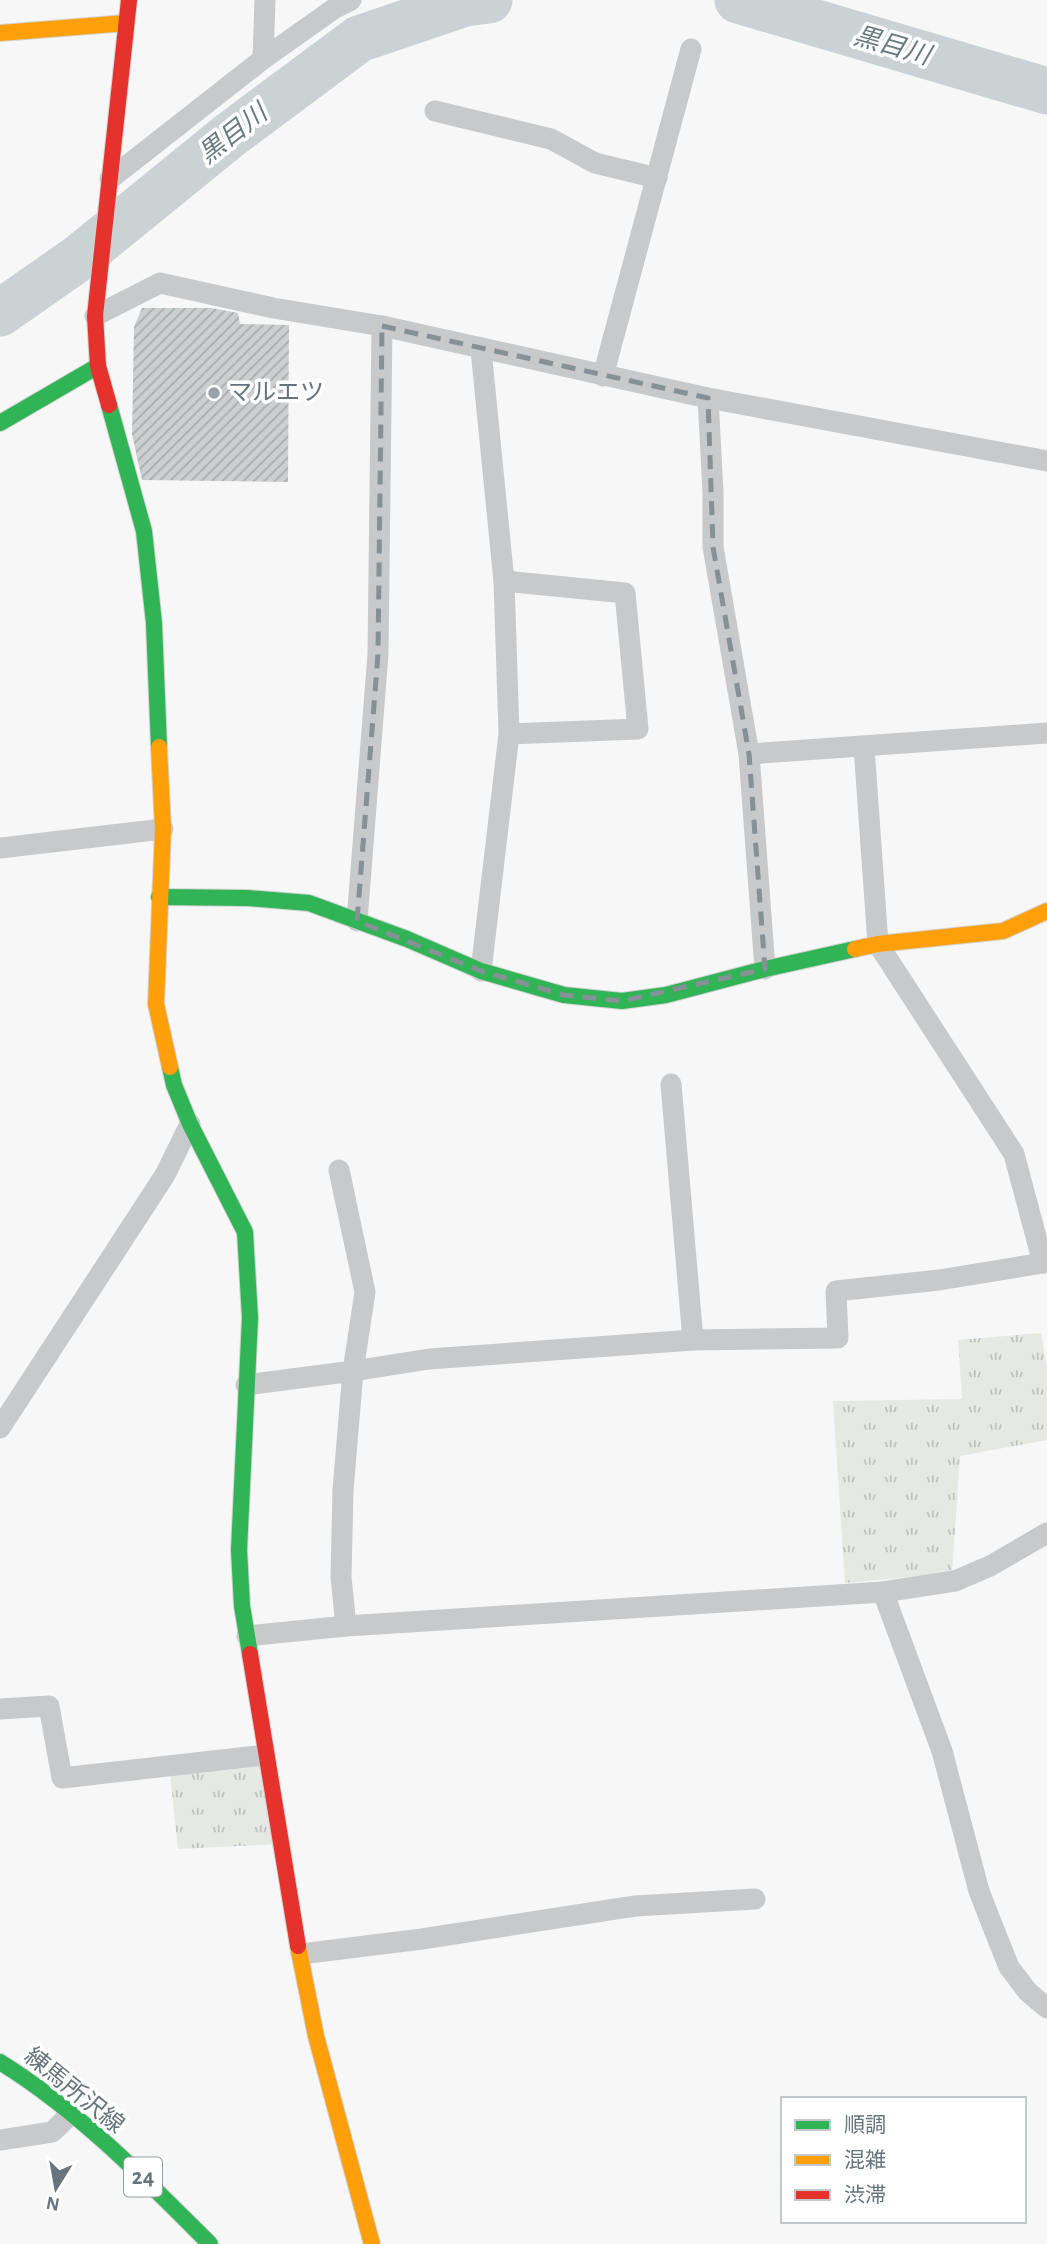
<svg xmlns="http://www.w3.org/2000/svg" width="1047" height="2244" font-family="'Alegreya Sans','Noto Sans JP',sans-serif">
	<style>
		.grass { fill: url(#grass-tufts) }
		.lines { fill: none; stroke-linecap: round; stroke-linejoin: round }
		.river { stroke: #cad2d4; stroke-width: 47 }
		.building { fill: url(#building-hatch) }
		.fast-casing { stroke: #d2d3d4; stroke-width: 18 }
		.slow-casing { stroke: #d2d3d4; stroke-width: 18 }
		.jam-casing { stroke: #d2d3d4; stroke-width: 18 }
		.street { stroke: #c8c9ca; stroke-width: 21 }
		.fast { stroke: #30b455; stroke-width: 16 }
		.slow { stroke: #ff9f0a; stroke-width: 16 }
		.jam { stroke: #e5322d; stroke-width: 16 }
		.marked { fill: none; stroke: #859097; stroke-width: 5; stroke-dasharray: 14 9; stroke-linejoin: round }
		.poi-dot { fill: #99a2a8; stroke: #fff; stroke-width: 2.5 }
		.labels { text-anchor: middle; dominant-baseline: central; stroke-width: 7; stroke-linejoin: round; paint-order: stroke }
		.shield { fill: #fff; stroke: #949ea4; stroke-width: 2 }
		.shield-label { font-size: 23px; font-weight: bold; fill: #66757d }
		.poi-label { font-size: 24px; fill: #66757d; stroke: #fff; text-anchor: start }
		.street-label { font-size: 24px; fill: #66757d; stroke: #fff }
		.water-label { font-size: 26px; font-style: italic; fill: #667a7f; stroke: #fff }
	</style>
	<defs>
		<pattern id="grass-tufts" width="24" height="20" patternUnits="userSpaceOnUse" patternTransform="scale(1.75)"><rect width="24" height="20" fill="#e6e8e4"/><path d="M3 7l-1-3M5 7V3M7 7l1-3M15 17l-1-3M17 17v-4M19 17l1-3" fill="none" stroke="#bec1be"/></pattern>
		<pattern id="building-hatch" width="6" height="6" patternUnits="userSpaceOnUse" patternTransform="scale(1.75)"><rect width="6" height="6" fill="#cccecf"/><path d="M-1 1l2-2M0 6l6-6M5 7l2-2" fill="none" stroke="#a9acad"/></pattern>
	</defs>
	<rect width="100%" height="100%" fill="#f7f7f7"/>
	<g class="grass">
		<polygon points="1041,1333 1047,1369 1047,1440 960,1456 952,1573 845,1583 833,1401 962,1399 958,1340"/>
		<polygon points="268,1759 282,1844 178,1849 169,1764"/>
	</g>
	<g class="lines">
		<g class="river">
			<polyline points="738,0 1047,91"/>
			<polyline points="0,313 80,257 230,135 359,39 465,3 489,0"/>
		</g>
	</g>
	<polygon class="building" points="142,308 211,308 238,313 240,324 289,325 288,482 142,480 132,434 134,327"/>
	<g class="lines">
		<g class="fast-casing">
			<g id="fast">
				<polyline points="109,405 144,531 154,623 159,747"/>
				<polyline points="0,423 98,366"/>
				<polyline points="159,897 248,898 309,903 407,939 481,971 564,995 622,1001 666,995 765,969 855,949"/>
				<polyline points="170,1067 174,1085 190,1124 245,1232 250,1318 239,1550 242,1606 250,1654"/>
				<path d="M0,2062c78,48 145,117 210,182"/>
			</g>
		</g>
		<g class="slow-casing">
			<g id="slow">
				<polyline points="0,33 126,23"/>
				<polyline points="159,747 163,829 156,1004 170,1067"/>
				<polyline points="855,949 878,944 1003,931 1047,911"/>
				<polyline points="298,1946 316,2036 372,2244"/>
			</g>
		</g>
		<g class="jam-casing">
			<g id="jam">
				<polyline points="109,405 98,366 95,316 129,0"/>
				<polyline points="250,1654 298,1946"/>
			</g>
		</g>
		<g class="street">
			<polyline points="263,59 265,0"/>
			<polyline points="435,111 551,139 595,163 657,178"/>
			<polyline points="110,179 263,59 335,8 351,0"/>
			<polyline points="95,316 160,283 273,308 382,326 708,398 1047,461"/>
			<polyline points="603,376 691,49"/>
			<polyline points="708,398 713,492 713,547 749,754 765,969"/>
			<polyline points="504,581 625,593 638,729 509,734"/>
			<polyline points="864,747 878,944 1014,1154 1043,1263 1047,1262"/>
			<polyline points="749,754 1047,733"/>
			<polyline points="0,848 163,829"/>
			<polyline points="357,921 378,654 382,326"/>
			<polyline points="481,971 509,734 504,581 481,350"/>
			<polyline points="671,1084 693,1340"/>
			<polyline points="339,1170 365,1292 353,1371 343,1490 341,1577 346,1626"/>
			<polyline points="246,1385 353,1371 429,1359 693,1340 838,1338 836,1291 939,1280 1043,1263"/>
			<polyline points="0,1428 165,1175 190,1124"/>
			<polyline points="883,1592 942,1751 979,1891 993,1927 1009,1967 1028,1992 1047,2008"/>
			<polyline points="247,1636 346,1626 883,1592 955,1581 990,1566 1047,1533"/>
			<polyline points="0,1709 49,1706 62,1778 265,1755"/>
			<polyline points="301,1954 422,1939 635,1906 755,1899"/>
			<polyline points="0,2140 52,2132 70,2115"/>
		</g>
		<use href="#fast" class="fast"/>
		<use href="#slow" class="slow"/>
		<use href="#jam" class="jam"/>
	</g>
	<path class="marked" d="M382,326l326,72 5,149 36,207 16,215 -143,32 -58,-6 -83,-24 -124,-50 21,-267z"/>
	<circle class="poi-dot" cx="214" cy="393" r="7"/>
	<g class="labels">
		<rect class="shield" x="124" y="2157.5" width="38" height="39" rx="5"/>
		<g class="shield-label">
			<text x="143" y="2177">24</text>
		</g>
		<g class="poi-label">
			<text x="228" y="393">マルエツ</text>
		</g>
		<g class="street-label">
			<text transform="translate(74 2091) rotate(39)">練馬所沢線</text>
		</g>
		<g class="water-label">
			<text transform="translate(892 46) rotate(16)">黒目川</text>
			<text transform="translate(233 134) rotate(-38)">黒目川</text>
		</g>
	</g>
	<rect x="781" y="2097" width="245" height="126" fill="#ffffff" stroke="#c2c8cb" stroke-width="2"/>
	<rect x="795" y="2120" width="35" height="10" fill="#30b455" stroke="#c2c8cb" stroke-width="2"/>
	<text x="844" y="2132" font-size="21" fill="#66757d">順調</text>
	<rect x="795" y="2155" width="35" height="10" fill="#ff9f0a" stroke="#c2c8cb" stroke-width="2"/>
	<text x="844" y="2167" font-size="21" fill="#66757d">混雑</text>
	<rect x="795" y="2190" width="35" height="10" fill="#e5322d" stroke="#c2c8cb" stroke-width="2"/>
	<text x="844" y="2202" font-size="21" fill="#66757d">渋滞</text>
	<g transform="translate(56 2188) rotate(191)" stroke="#ffffff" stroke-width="5" paint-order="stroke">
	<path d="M0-5L12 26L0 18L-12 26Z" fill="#66757d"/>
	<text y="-10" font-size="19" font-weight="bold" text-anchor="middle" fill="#66757d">N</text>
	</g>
</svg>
